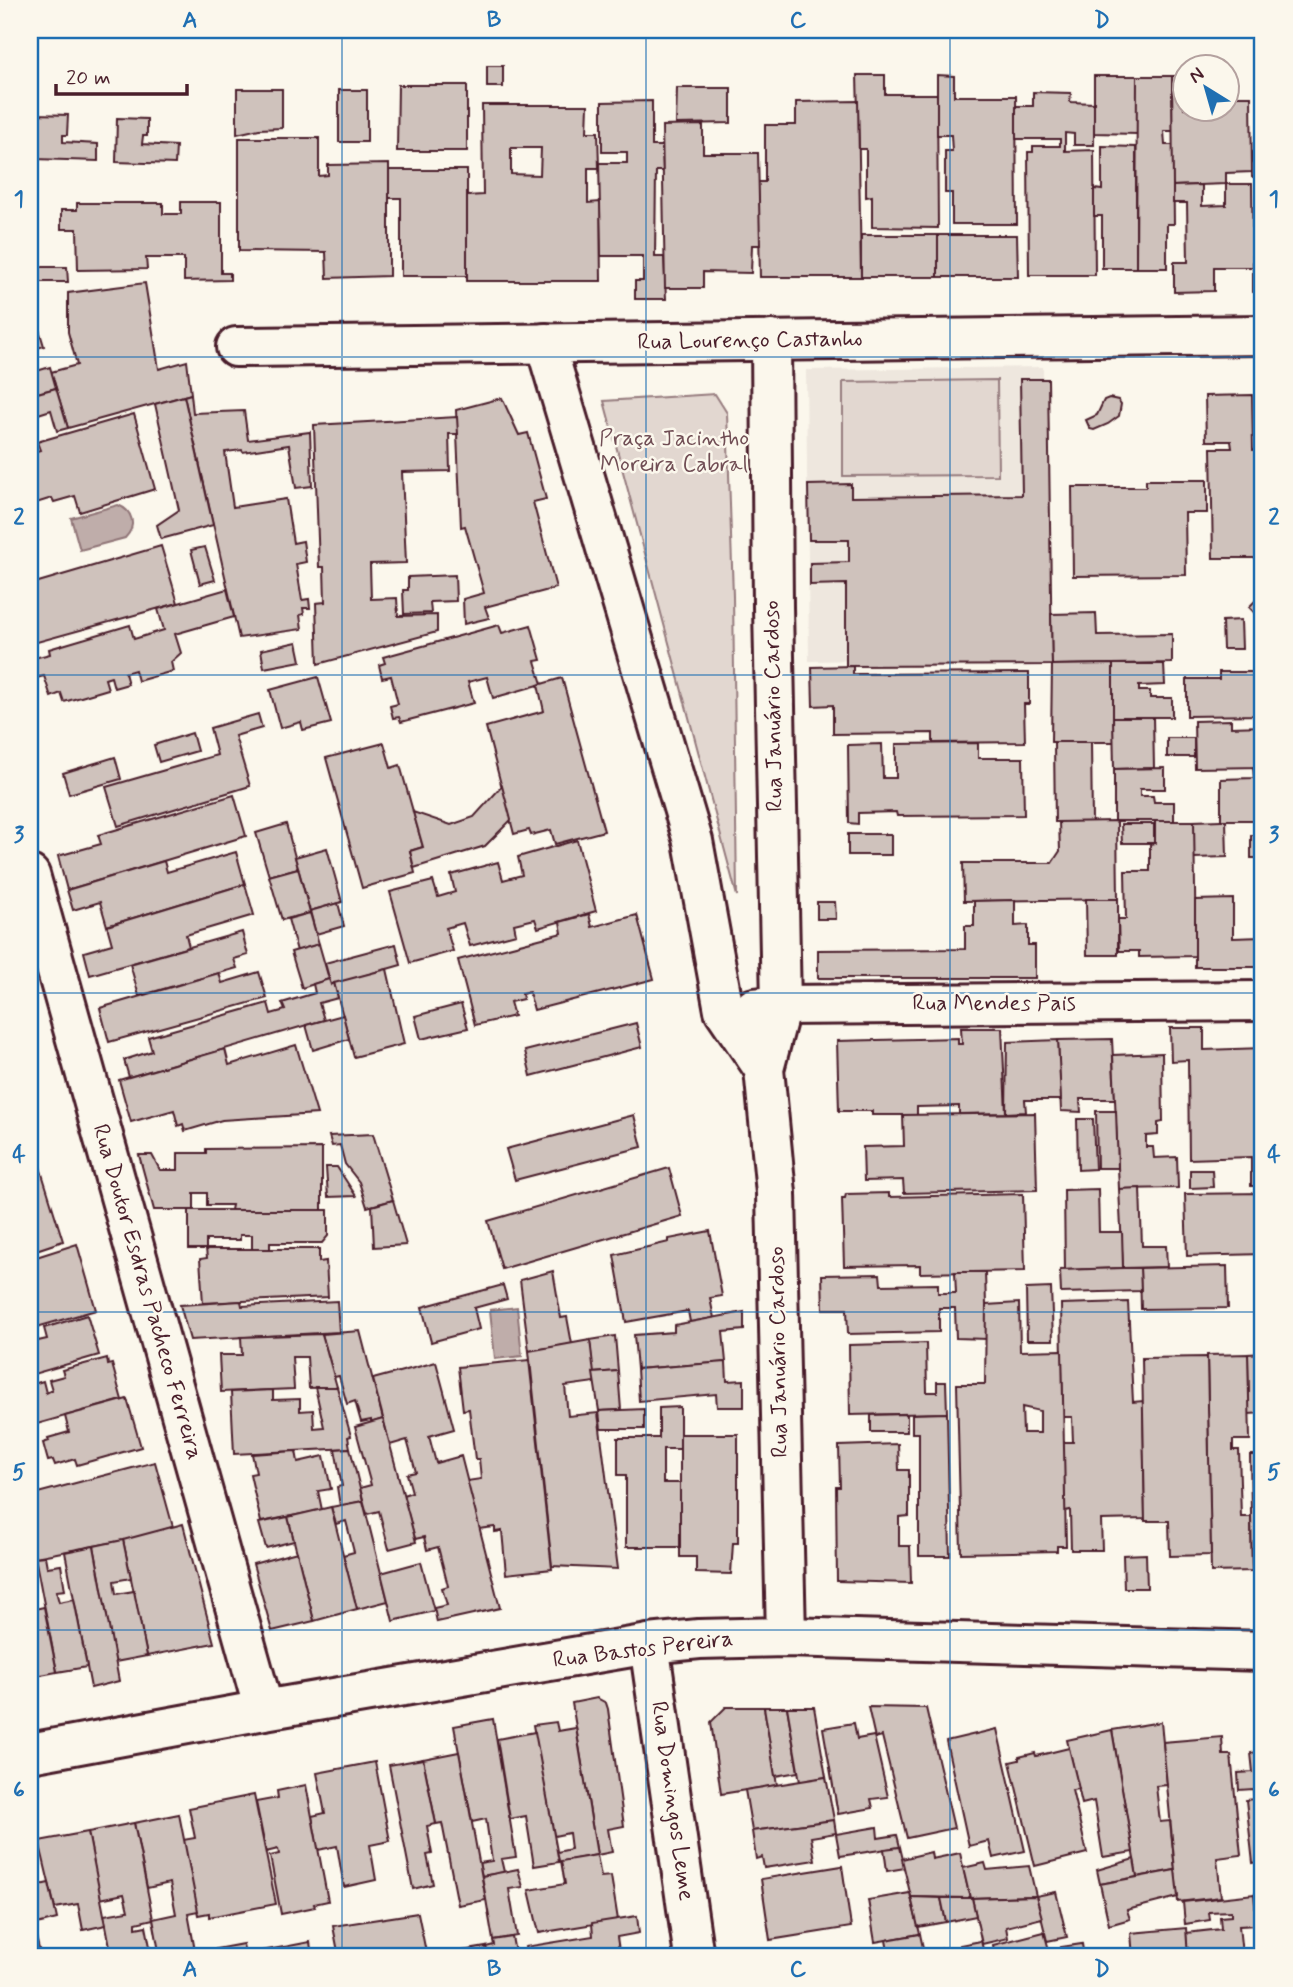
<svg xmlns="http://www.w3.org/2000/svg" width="1293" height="1987" font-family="Mynerve,sans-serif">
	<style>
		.built { fill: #eee7de }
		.green { fill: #e2d7d0; stroke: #967b7e; stroke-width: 2 }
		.water { fill: #bfadaa; stroke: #907477; stroke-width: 2 }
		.building { fill: #cfc2bc; stroke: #4a1f2b; stroke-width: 2; fill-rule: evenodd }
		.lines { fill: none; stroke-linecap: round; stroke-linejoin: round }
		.street-casing { stroke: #4a1f2b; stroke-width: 44 }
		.street { stroke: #fbf7ec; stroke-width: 38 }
		.grid { fill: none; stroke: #1f6fb2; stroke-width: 2; stroke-opacity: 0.55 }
		.labels { text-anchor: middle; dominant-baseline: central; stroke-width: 5; stroke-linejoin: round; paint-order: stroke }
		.street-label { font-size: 23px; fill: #4a1f2b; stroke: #fbf7ec }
		.park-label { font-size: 23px; fill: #704d54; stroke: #fbf7ec }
		.neatline { fill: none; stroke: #1f6fb2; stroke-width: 2.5 }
		.grid-label { font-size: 23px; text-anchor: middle; font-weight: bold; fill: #1f6fb2 }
	</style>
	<rect width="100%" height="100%" fill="#fbf7ec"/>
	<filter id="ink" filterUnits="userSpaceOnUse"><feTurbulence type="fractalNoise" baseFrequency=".0143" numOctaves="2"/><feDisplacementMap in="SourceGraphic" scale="14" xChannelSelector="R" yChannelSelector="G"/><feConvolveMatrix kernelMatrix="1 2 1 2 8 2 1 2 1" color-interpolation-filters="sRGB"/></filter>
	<g filter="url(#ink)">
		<polygon class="built" points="1043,367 1045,657 809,661 806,370"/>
		<g class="green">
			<polygon points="997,380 998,475 843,476 843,382"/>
			<polygon points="715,394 727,413 733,596 737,896 604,401"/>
		</g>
		<g class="water">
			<path d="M118,505c15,6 19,21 7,33l-45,12 -9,-32z"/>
			<polygon points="517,1307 522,1356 495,1359 490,1310"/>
		</g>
		<g class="building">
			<rect x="487" y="66" width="16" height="21"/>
			<polygon points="857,75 885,75 885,94 937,94 938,228 872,227 872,196 866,197 866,149 859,149"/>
			<polygon points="937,75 954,76 954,96 1016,96 1017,224 952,224 952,193 945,193 945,151 952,151 951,135 937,135"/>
			<polygon points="1094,76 1137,76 1137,134 1094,133"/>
			<polygon points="1137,76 1172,76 1173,131 1164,131 1165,145 1173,145 1174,224 1167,224 1167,268 1136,268"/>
			<polygon points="1172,76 1184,76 1184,108 1226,108 1226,96 1251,96 1252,172 1226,173 1226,184 1173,186"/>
			<polygon points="398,85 467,85 467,151 397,151"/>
			<polygon points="677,88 731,88 731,123 676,124"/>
			<polygon points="237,89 282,89 282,128 259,129 237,134"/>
			<rect x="339" y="90" width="28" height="52"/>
			<polygon points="1033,92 1071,93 1070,102 1094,103 1094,145 1074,145 1074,134 1065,133 1065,151 1094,150 1095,275 1029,275 1028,152 1033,152 1033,146 1060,146 1060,139 1016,139 1016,106 1033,106"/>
			<polygon points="652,101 652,146 662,146 663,171 656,171 655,257 664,257 666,299 635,299 635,281 643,281 643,256 601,256 599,163 627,163 627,152 602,152 602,102"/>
			<polygon points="858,101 861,277 760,277 758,182 765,182 765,125 796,125 796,102"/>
			<polygon points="1262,101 1263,177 1252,177 1252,152 1263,151"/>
			<path d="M482,105h106l-1,27h11l1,36h-11v35l12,-1 1,79h-134v-85l16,-1zM511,148h30l-1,27 -29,-1z"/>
			<polygon points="37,114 68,115 67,135 63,135 63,142 98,144 98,161 35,159"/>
			<polygon points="117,118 147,119 147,136 143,136 142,144 176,146 175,164 116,162"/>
			<polygon points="703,125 703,153 758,153 760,245 752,245 751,273 703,272 703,288 665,288 662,126"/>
			<polygon points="239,138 319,138 319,176 328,175 328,165 389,164 389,276 327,278 326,252 239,251"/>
			<polygon points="1102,146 1136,147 1136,268 1102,268 1102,216 1094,216 1094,189 1102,190"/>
			<polygon points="389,170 467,170 467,276 401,276 401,198 389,198"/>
			<polygon points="1226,184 1252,184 1253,267 1214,267 1214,291 1174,292 1174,262 1188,262 1187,203 1173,203 1173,186 1202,185 1202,206 1226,205"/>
			<polygon points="181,202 221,202 221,273 230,273 230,280 184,281 184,258 146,258 147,269 78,270 77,229 61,229 61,210 77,210 77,203 163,203 163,214 181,214"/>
			<rect x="861" y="235" width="77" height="42"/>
			<polygon points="938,235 1017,235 1018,277 938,277"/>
			<polygon points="1253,250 1263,250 1263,291 1253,292"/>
			<polygon points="30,267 67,267 68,282 30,282"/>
			<polygon points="145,283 159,369 187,361 191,394 68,428 51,372 77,365 68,332 68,293"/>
			<polygon points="32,303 38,326 30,328 30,304"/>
			<polygon points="38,326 44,346 30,350 30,328"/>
			<polygon points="50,367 56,388 30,395 30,373"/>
			<polygon points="1020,379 1048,379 1052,665 846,666 846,584 810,585 810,563 849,562 849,540 809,540 808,485 851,484 851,497 1022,495"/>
			<polygon points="56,388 68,428 57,431 51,410 35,415 38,425 30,428 30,395"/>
			<polygon points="191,394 193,413 244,411 248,440 310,432 312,486 296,488 289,445 243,452 242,450 225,452 233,507 286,499 293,543 303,541 306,562 296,564 302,600 309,599 310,608 303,608 304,614 300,615 302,629 239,638 184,396"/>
			<polygon points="1252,395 1253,450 1263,450 1263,558 1213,558 1211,448 1232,448 1231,441 1206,441 1205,396"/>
			<polygon points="184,396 213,525 161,539 157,525 179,510 155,404"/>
			<polygon points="502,398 519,435 528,433 546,499 533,502 556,588 485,607 489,618 464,624 463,599 484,593 465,526 461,527 456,410"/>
			<polygon points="1109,398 1118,400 1121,404 1119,416 1108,424 1094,430 1090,429 1086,420 1097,415 1104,400"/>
			<polygon points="134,414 155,489 80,512 75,496 54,502 52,498 30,505 30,453 40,450 37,442"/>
			<polygon points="457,417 458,434 449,434 450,471 402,472 406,563 370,564 371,599 397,598 398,616 437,615 437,632 318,664 316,603 325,602 324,567 319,567 314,425"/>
			<polygon points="1146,480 1207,480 1207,513 1185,513 1186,575 1073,576 1072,487 1146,487"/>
			<polygon points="161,546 178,603 30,644 30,576 32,576 35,583"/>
			<polygon points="205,547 215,580 200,584 191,550"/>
			<polygon points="455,575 456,601 430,602 431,613 404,614 403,590 408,590 408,577"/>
			<polygon points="227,589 234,617 175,634 181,653 171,662 173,671 138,681 135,670 125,673 128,684 114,688 111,677 105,679 108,689 64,702 61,693 51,697 44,676 30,680 30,659 50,654 49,649 130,625 134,639 164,630 158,609"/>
			<polygon points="1261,595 1263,595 1263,622 1249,607"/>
			<polygon points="1096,613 1097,635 1172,634 1172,663 1052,665 1051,614"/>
			<polygon points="1241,620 1242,649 1223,649 1222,621"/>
			<polygon points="499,625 502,633 531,625 541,660 535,661 542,684 493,698 487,677 468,682 474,703 401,722 399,717 393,718 390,706 398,704 391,676 382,678 379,665 385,663 383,657"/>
			<polygon points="297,642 301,661 264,668 261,650"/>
			<polygon points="1113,664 1114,742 1051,742 1052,665"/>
			<polygon points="1113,664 1164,664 1165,685 1139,686 1139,691 1150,691 1150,698 1172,698 1172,717 1113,717"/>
			<polygon points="853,666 853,674 1029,673 1029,704 1024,704 1025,742 933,743 933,733 833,734 833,705 813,706 812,667"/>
			<polygon points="1219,672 1263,672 1263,715 1187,716 1187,679 1219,679"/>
			<polygon points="318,677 331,723 303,730 301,722 280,728 270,690"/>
			<polygon points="562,678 604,831 555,844 551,830 531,835 529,830 514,834 486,727 544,711 538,685"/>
			<polygon points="258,714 262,728 235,736 250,786 118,826 106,787 217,755 210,728"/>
			<polygon points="1113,717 1153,717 1154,768 1114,769"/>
			<polygon points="1231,720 1231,727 1263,726 1263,767 1195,768 1194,721"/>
			<polygon points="192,733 197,751 159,762 154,745"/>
			<rect x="1167" y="738" width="27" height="19"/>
			<polygon points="1054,742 1091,742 1092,822 1055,822"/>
			<polygon points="384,743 391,768 400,765 423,847 410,851 415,873 362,888 326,758"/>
			<polygon points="978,743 978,758 1023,758 1024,815 897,816 896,812 858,813 858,824 849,823 848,745 882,744 883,778 896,778 896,744"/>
			<polygon points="115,757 121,779 69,794 63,773"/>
			<polygon points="1253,767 1263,767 1263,820 1221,820 1221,779 1254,778"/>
			<polygon points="1165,768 1165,789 1140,789 1140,796 1153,796 1154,802 1174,802 1174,821 1114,821 1114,769"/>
			<polygon points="502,786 511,820 485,846 414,868 410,851 423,847 413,812 451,825 474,817"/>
			<polygon points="234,795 246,836 67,890 58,856 101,844 98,835"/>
			<polygon points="1221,820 1226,820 1227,857 1194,858 1194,821"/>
			<polygon points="1114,821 1117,822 1118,899 964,901 963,863 1052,863 1060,851 1059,822"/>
			<polygon points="1155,821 1194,821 1196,956 1139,957 1139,951 1119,951 1118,919 1126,919 1125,871 1150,871 1150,844 1155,843"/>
			<polygon points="286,824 298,868 269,876 256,833"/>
			<polygon points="1121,824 1154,824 1154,843 1122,843"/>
			<rect x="848" y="834" width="43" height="21"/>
			<rect x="1251" y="835" width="12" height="23"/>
			<polygon points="577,840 596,911 538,928 535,919 514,924 516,934 470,946 463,923 446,928 453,951 410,963 390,892 433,881 438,897 455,892 451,875 498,862 503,880 522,875 518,857"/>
			<polygon points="327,848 342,902 310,911 295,857"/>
			<polygon points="236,852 245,884 107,926 100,902 73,910 67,890 164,861 167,872"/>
			<polygon points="298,868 310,913 282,920 269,876"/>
			<polygon points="245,884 254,915 186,935 189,947 90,975 84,952 112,944 107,926"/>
			<polygon points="1086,899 1118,899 1118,955 1087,955"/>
			<polygon points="1233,899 1233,938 1262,937 1263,911 1263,967 1195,967 1195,900"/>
			<polygon points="1015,900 1015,926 1028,925 1028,945 1035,945 1035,978 818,978 818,950 965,949 965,926 974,926 974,901"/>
			<polygon points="817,902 835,902 836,919 817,919"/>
			<polygon points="338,903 344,926 316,934 310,911"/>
			<polygon points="310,913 319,944 297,951 288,919"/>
			<polygon points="589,914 592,927 637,915 654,979 534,1010 529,992 522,994 523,999 510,1002 514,1016 475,1025 458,960 562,933 560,922"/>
			<polygon points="242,932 248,955 234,959 237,968 139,996 130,964"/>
			<polygon points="319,944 329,979 302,988 291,952"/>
			<polygon points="396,944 401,965 331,985 325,963"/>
			<polygon points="387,969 404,1044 354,1057 334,983"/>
			<polygon points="259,972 267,998 109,1042 100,1008 219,973 222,983"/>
			<polygon points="329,979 331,985 334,983 338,998 319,1003 324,1020 129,1077 124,1060 152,1051 148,1037 268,1003 271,1014 285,1010 282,1003 315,993 313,984"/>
			<polygon points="461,1004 468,1028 421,1039 415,1016"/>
			<polygon points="343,1015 349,1039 313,1050 306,1025"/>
			<polygon points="636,1023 642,1047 531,1076 525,1051"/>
			<polygon points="961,1028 1002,1028 1006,1113 959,1114 959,1106 917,1107 917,1115 872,1115 872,1111 839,1111 837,1041 958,1038 958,1044 962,1044"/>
			<polygon points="1170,1028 1204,1028 1204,1050 1263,1048 1263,1186 1251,1186 1251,1157 1189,1159 1188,1060 1171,1061"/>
			<polygon points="1112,1039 1115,1099 1080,1099 1081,1112 1061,1111 1058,1040"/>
			<polygon points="1058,1040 1061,1100 1025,1100 1026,1112 1006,1113 1007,1042"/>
			<polygon points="296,1045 317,1114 222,1120 185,1131 183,1124 178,1126 174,1110 131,1122 119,1080 225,1049 229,1065"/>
			<polygon points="1162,1053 1163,1122 1158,1123 1158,1135 1146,1136 1146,1147 1153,1147 1154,1158 1177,1157 1178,1188 1119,1189 1113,1055"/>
			<polygon points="1096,1111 1116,1111 1118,1168 1097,1168"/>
			<polygon points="1035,1113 1037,1190 904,1193 903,1180 864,1181 863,1147 904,1146 903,1115"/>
			<polygon points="634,1115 642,1147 515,1180 506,1149"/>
			<polygon points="1077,1119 1093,1119 1095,1169 1078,1170"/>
			<polygon points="373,1134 393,1200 367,1207 359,1182 345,1164 340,1145 332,1146 329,1136"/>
			<polygon points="322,1148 322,1210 231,1210 232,1205 207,1205 207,1193 194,1193 194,1210 154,1210 139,1155 152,1155 160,1170 178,1170 178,1153 206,1153 206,1149"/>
			<polygon points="39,1164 63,1241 30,1252 30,1167"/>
			<polygon points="326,1167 337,1167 356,1196 328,1197"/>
			<polygon points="669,1168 682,1216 502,1269 488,1221"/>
			<polygon points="1190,1170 1212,1170 1213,1187 1190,1188"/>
			<polygon points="1140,1188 1142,1246 1166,1246 1167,1267 1123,1268 1119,1189"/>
			<polygon points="1098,1189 1099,1232 1122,1232 1123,1268 1065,1270 1064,1190"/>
			<polygon points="889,1193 889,1197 1023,1194 1025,1271 920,1273 920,1265 844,1266 842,1198 845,1198 846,1194"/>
			<polygon points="1263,1193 1263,1254 1187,1256 1185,1194"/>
			<polygon points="393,1200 406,1245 374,1247 372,1206"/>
			<polygon points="189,1210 328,1210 328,1236 322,1243 270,1243 270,1249 252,1249 252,1235 240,1235 240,1240 206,1240 206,1249 189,1249"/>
			<polygon points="710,1231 722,1296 710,1298 714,1318 690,1322 688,1311 626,1322 614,1255 669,1242 669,1239"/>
			<polygon points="77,1244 96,1310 30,1329 30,1259"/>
			<polygon points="206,1249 319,1249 319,1262 326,1261 328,1297 203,1303 200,1259 207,1258"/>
			<polygon points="1227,1266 1228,1308 1141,1309 1140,1268"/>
			<polygon points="1123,1268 1140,1268 1141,1291 1061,1293 1060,1270"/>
			<polygon points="553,1271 561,1318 567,1317 572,1344 529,1351 520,1280"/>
			<polygon points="955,1272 985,1272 987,1339 956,1338 955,1308 939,1308 939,1332 848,1334 847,1309 823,1309 822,1275 880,1274 881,1285 938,1284 938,1293 956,1293"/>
			<polygon points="503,1285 507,1299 474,1308 479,1329 431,1342 422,1307"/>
			<polygon points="1051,1288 1053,1340 1027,1340 1026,1289"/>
			<polygon points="241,1301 242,1306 337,1301 339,1332 190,1340 180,1305"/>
			<polygon points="1128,1302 1133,1402 1143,1401 1145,1519 1101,1520 1102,1550 1071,1550 1070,1510 1065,1511 1063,1442 1073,1442 1072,1417 1063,1417 1061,1304"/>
			<path d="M1019,1303l1,48 42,-1 4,196h-9v5l-96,2 -4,-169h28l1,-79zM1022,1407l18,4v22h-17z"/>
			<polygon points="744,1312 744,1330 723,1332 726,1362 637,1369 634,1335 674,1332 674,1325"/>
			<polygon points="87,1315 99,1355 30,1375 30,1332 35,1331 38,1341 47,1339 44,1328"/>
			<polygon points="360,1331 383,1419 371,1423 371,1420 361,1422 355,1401 347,1404 339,1376 334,1377 322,1334"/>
			<polygon points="322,1334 337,1387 309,1388 307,1357 292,1357 294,1389 221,1392 219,1355 242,1355 241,1337"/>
			<polygon points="615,1336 618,1371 593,1373 590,1340"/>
			<polygon points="590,1340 595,1382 565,1386 568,1416 598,1413 618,1569 552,1566 529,1351"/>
			<polygon points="926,1343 927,1392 937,1392 937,1382 946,1382 947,1413 850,1415 849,1345"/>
			<polygon points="1263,1353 1263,1413 1249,1414 1248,1354"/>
			<polygon points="1248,1354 1250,1440 1233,1440 1233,1450 1239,1450 1241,1517 1251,1517 1252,1571 1211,1572 1207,1355"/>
			<polygon points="1207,1357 1211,1555 1170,1556 1169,1521 1145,1521 1142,1358"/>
			<polygon points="107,1358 108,1365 112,1364 122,1400 30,1426 30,1385 43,1381 46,1393 52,1390 49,1380 64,1376 62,1370"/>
			<polygon points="529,1360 552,1569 506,1574 502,1531 495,1532 495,1527 479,1529 467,1481 481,1479 479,1459 475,1459 469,1409 463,1410 458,1367"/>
			<polygon points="436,1362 454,1429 429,1436 436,1463 461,1456 500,1608 437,1622 434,1608 447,1605 442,1588 448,1586 438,1547 427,1550 424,1537 415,1539 403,1495 412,1492 407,1474 416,1472 407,1440 390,1445 373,1379"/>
			<polygon points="726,1362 727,1381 744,1380 744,1407 717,1407 716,1394 639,1401 637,1369"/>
			<polygon points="618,1371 621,1410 599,1411 593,1373"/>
			<polygon points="315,1387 337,1387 351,1436 348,1437 350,1448 234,1454 231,1392 273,1390 273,1400 300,1399 300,1411 313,1410 314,1428 324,1427"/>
			<polygon points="127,1399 141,1447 77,1465 75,1459 55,1465 53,1460 48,1461 43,1443 49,1441 48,1438 69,1432 65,1416"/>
			<polygon points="680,1407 680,1449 663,1449 663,1483 680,1483 680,1547 626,1547 626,1475 618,1475 618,1438 659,1438 659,1408"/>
			<polygon points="644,1409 644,1429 601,1429 599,1411"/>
			<polygon points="947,1413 950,1556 919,1556 919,1433 912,1433 912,1414"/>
			<polygon points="907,1414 907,1432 871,1432 871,1415"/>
			<polygon points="383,1419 416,1542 389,1549 379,1511 367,1514 360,1488 371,1485 355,1427"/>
			<polygon points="680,1434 738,1434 738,1543 733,1543 731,1574 696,1573 696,1557 680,1557"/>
			<polygon points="898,1444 899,1470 909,1470 909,1516 899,1517 899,1546 910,1546 911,1583 837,1581 836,1487 840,1487 839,1446"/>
			<polygon points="350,1448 363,1501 340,1506 337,1487 342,1486 335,1449"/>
			<polygon points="296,1451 298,1462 324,1456 331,1489 318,1491 322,1510 261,1522 250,1474 256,1473 252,1454"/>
			<polygon points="1250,1455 1263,1455 1263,1569 1252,1569"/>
			<polygon points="155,1462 173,1527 136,1538 30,1558 30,1495"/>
			<polygon points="363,1501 388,1601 357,1609 343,1555 354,1552 346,1521 336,1524 331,1507"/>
			<polygon points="331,1507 357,1609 314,1621 288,1517"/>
			<polygon points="288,1517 294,1541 266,1548 259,1523"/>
			<polygon points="183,1524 214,1643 147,1656 123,1540"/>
			<polygon points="123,1540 131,1578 114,1581 116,1594 134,1591 147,1656 115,1662 94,1546"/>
			<polygon points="94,1546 119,1681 91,1688 65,1552"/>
			<polygon points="297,1552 314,1621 272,1631 253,1564"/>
			<polygon points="1146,1554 1147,1588 1124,1588 1123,1555"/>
			<polygon points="45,1556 47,1567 61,1565 65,1590 56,1591 59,1602 74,1599 87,1667 57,1672 35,1557"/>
			<polygon points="421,1562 434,1611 393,1621 381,1573"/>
			<polygon points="44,1607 57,1672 30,1677 30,1610"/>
			<polygon points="597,1698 606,1703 608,1709 624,1826 608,1829 612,1852 597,1855 572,1703"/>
			<polygon points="726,1707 764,1707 777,1785 721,1794 711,1722"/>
			<polygon points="764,1707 787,1707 798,1772 775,1776"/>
			<polygon points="787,1707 814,1707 826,1777 800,1782"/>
			<polygon points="868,1707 926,1708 954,1828 907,1838 882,1736 875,1738"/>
			<polygon points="493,1719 516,1857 501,1859 504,1872 482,1876 479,1863 492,1861 486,1819 472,1822 454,1726"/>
			<polygon points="556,1722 558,1731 576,1728 597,1855 559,1862 557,1852 571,1849 569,1833 554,1836 533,1725"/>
			<polygon points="1161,1722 1167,1785 1156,1786 1160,1822 1170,1821 1175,1870 1137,1877 1112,1730"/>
			<polygon points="854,1723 857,1739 874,1736 888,1797 871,1799 873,1808 838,1814 823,1728"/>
			<polygon points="997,1729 1025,1851 993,1858 989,1841 969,1846 946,1741"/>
			<polygon points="1112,1730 1133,1852 1103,1857 1094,1801 1082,1804 1067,1740"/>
			<polygon points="535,1732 559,1862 534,1866 526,1816 510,1819 497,1739"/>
			<polygon points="1222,1737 1223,1755 1231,1755 1241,1855 1217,1858 1221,1897 1178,1902 1163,1742"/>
			<polygon points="1069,1748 1079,1789 1072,1790 1087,1853 1035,1866 1010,1762 1019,1760 1019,1757 1035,1753 1036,1756"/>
			<polygon points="1263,1751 1263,1861 1253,1863 1246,1800 1254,1799 1253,1789 1239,1790 1238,1773 1253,1772 1251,1753"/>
			<polygon points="459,1752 486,1900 458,1905 442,1823 436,1824 423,1759"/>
			<polygon points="423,1759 436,1824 427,1826 432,1854 427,1855 433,1884 413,1889 389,1765"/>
			<polygon points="375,1762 390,1841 370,1845 376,1880 344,1887 337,1846 318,1850 312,1816 325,1813 317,1773"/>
			<polygon points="826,1777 834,1820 752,1831 745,1790"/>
			<polygon points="306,1785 328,1901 314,1904 315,1907 281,1914 270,1856 279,1854 278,1849 266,1852 256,1802 278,1798 277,1791"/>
			<polygon points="254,1795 276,1904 209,1917 209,1913 198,1915 183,1840 195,1838 189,1808"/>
			<polygon points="179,1814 198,1911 188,1913 196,1956 160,1957 153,1919 176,1914 170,1883 147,1888 134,1823"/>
			<polygon points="834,1820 836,1833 811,1837 815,1860 764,1868 762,1857 756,1859 752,1831"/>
			<polygon points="134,1823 153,1919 136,1923 136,1928 146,1926 152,1957 112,1957 104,1915 128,1911 124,1894 100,1899 88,1832"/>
			<polygon points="877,1827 878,1838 897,1835 900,1847 840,1856 836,1834"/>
			<polygon points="88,1832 106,1925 83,1930 78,1904 55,1908 39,1841"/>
			<polygon points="900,1847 905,1868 887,1871 884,1849"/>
			<polygon points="931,1852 932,1859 960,1853 970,1898 911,1897 902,1859"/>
			<polygon points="597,1855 601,1877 611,1876 618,1920 539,1933 529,1890 565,1884 561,1861"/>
			<polygon points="1134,1859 1137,1877 1100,1884 1097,1870"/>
			<polygon points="985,1863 987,1870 1029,1866 1036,1896 970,1898 963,1868"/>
			<polygon points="30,1866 35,1886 49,1883 57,1919 33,1925 41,1957 30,1957"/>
			<polygon points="842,1866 851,1927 770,1940 761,1879"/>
			<polygon points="518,1869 523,1887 509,1889 517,1936 493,1940 482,1876"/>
			<polygon points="1175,1870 1178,1897 1127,1910 1130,1919 1109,1925 1100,1884"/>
			<polygon points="1056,1892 1067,1937 1047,1941 1036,1896"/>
			<polygon points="910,1893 920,1934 875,1942 868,1900"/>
			<polygon points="1263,1893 1263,1915 1257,1916 1254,1894"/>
			<polygon points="1254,1894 1257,1925 1239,1926 1242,1954 1260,1953 1260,1957 1188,1957 1186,1933 1221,1929 1220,1917 1231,1916 1231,1911 1209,1912 1210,1920 1185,1924 1183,1902"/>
			<polygon points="1036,1896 1042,1918 1006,1927 1008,1938 982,1944 972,1898"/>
			<polygon points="911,1897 941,1898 946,1922 918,1927"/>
			<polygon points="941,1898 972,1898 976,1916 946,1922"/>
			<polygon points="418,1913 427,1957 339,1957 333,1926"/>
			<polygon points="637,1916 639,1933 617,1937 620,1957 527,1957 525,1947 593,1936 592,1923"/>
			<polygon points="1186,1928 1188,1957 1133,1957 1131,1933"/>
			<polygon points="1044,1932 1051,1957 995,1957 993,1945"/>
			<polygon points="920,1934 925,1957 889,1957 886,1940"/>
			<polygon points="1263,1936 1263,1957 1260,1957 1259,1937"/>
			<polygon points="512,1937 516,1957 488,1957 486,1947 494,1945 493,1940"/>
			<polygon points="981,1941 985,1957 963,1957 960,1945"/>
			<polygon points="310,1942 312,1956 338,1951 339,1957 286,1957 284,1947"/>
			<polygon points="243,1944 245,1954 284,1947 286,1957 206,1957 205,1951"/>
			<polygon points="1082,1944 1084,1957 1063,1957 1061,1947"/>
			<polygon points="486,1947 488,1957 427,1957"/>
			<polygon points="946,1948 948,1957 925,1957 924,1952"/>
		</g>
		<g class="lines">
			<g class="street-casing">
				<g id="street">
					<polyline points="771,340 773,607 781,1005 764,1069 776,1193 786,1637"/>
					<polyline points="545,343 693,841 724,1010 764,1069"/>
					<polyline points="236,347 1263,335"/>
					<polyline points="30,875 264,1710"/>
					<polyline points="754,1008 781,1005 1263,1001"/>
					<polyline points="649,1644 694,1957"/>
					<polyline points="30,1753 264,1710 649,1644 699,1639 786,1637 1263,1651"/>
				</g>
			</g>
			<use href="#street" class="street"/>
		</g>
	</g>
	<path class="grid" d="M342,30v1927M646,30v1927M950,30v1927M30,357h1233M30,675h1233M30,993h1233M30,1312h1233M30,1630h1233"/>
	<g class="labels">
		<g class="street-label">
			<text transform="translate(750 341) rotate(-1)">Rua Lourenço Castanho</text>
			<text transform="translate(774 706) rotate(-91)">Rua Januário Cardoso</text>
			<text x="994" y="1004">Rua Mendes Pais</text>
			<text transform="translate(147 1292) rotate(74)">Rua Doutor Esdras Pacheco Ferreira</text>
			<text transform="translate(779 1352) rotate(-91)">Rua Januário Cardoso</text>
			<text transform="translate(643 1650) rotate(-7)">Rua Bastos Pereira</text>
			<text transform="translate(672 1801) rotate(82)">Rua Domingos Leme</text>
		</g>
		<g class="park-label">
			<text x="674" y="439">Praça Jacintho<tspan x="674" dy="26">Moreira Cabral</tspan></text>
		</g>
	</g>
	<rect width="1293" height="1987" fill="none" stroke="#fbf7ec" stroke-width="77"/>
	<g transform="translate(1206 88) rotate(323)"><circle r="33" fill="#fbf7ec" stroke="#b4a19f" stroke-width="2"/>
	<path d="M0-5L12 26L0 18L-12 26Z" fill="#1f6fb2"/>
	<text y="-10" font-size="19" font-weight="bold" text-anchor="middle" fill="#4a1f2b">N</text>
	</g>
	<path d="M56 84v10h131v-10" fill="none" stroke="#4a1f2b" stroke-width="3.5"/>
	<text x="66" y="84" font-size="21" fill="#4a1f2b" stroke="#fbf7ec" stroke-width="5" paint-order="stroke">20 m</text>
	<rect x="38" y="38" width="1216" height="1910" class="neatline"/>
	<g class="grid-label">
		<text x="190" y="27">A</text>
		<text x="494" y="27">B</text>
		<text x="798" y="27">C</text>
		<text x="1102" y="27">D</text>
		<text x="19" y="206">1</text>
		<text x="1274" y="206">1</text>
		<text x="19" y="524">2</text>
		<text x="1274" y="524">2</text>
		<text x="19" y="842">3</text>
		<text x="1274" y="842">3</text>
		<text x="19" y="1161">4</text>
		<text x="1274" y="1161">4</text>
		<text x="19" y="1479">5</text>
		<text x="1274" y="1479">5</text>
		<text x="19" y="1797">6</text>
		<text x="1274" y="1797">6</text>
		<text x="190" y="1976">A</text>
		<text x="494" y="1976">B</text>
		<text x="798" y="1976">C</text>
		<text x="1102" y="1976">D</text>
	</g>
</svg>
